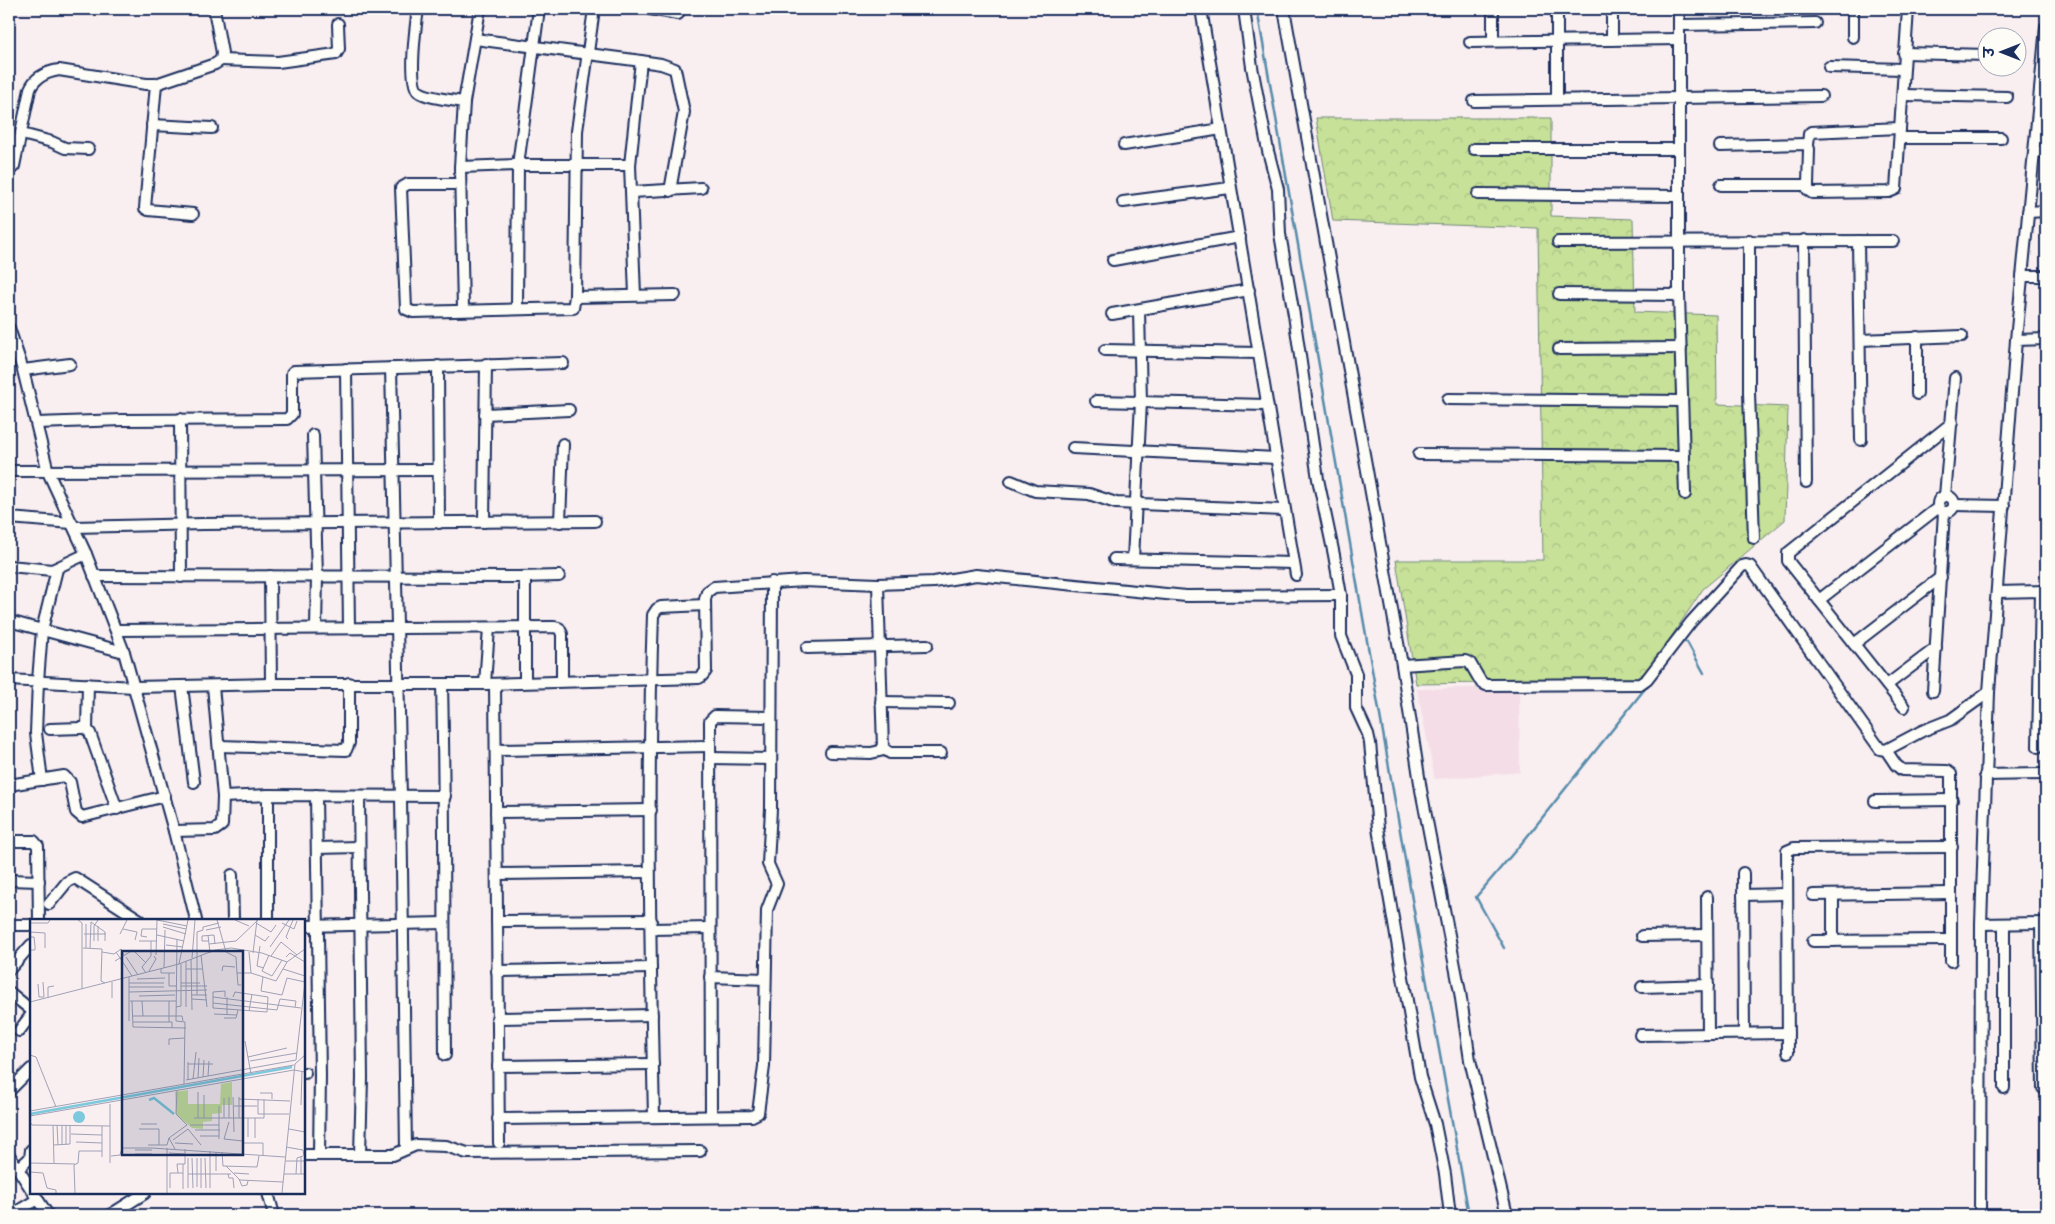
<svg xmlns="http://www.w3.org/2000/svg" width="2055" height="1224" font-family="'Comic Neue','Playpen Sans Deva',sans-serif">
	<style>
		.built { fill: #f4dde7 }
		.forest { fill: url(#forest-crowns); stroke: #71887b }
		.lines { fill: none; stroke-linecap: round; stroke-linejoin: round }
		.stream { stroke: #558baa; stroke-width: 2.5 }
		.minor-casing { stroke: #1b2f5e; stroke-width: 14 }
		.minor { stroke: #fdfcf7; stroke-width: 10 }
		.inset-river { fill: none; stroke: #7cc8dc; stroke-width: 2.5 }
		.inset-road { fill: none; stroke: #a0a2b6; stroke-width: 1 }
		.view { fill: #1b2f5e; fill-opacity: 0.15; stroke: #1b2f5e; stroke-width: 2.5 }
		.inset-edge { fill: none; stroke: #1b2f5e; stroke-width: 2.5 }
	</style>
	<defs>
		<pattern id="forest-crowns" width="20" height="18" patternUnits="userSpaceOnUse" patternTransform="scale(1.25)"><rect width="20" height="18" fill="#c7e198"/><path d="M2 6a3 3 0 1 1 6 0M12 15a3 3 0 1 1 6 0" fill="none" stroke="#aac185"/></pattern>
	</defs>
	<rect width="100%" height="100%" fill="#f9eef0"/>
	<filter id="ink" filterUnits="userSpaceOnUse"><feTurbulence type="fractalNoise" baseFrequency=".02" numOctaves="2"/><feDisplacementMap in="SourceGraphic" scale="10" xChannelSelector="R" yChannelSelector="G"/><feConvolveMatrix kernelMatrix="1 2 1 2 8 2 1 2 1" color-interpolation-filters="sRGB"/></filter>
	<g filter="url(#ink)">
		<polygon class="built" points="1519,687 1520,772 1435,779 1417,689"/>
		<polygon class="forest" points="1316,118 1551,118 1551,216 1633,219 1635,312 1716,315 1717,404 1788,407 1785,520 1703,589 1642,681 1416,684 1396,560 1543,560 1538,228 1333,221"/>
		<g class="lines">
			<g class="stream">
				<polyline points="1257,9 1417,928 1469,1215"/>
				<polyline points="1680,644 1682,642 1687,642 1704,673"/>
				<polyline points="1504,948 1476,897 1526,838 1667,661"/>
			</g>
			<g class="minor-casing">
				<g id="minor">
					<path d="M418,9c-2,14 -10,72 0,82 8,7 35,9 46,11"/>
					<polyline points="650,9 678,14"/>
					<polyline points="1201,9 1296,575"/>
					<polyline points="1244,9 1252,67 1268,151 1278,189 1280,234 1294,315 1318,479 1334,555 1341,595 1341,636 1356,674 1356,708 1368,734 1370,743 1378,828 1387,883 1420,1077 1435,1124 1445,1174 1450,1215"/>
					<polyline points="1284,9 1402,665 1421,790 1460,992 1470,1060 1507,1215"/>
					<polyline points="1493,9 1493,41"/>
					<polyline points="1612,9 1612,40"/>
					<polyline points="1679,9 1679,295 1685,494"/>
					<polyline points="1853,9 1853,37"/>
					<polyline points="1679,25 1815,23"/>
					<polyline points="475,39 634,60 661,64 675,69 684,112 670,191"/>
					<polyline points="1470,42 1679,39"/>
					<polyline points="1904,53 1988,55"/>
					<polyline points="221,60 278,62 336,54 339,49 338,24"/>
					<polyline points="1829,67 1903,69"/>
					<polyline points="156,84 145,208 148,210 193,214"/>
					<polyline points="1903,95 2007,97"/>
					<polyline points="1557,99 1557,9"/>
					<polyline points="1474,101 1821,96"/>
					<polyline points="152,125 212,128"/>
					<polyline points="22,134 52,142 65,148 88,149"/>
					<polyline points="1900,138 2001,138"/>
					<polyline points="1124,145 1221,129"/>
					<polyline points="1808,145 1809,134 1811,132 1900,128"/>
					<polyline points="1720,146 1807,144 1809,149 1808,185 1808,190 1812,193 1889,192 1896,189 1908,9"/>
					<polyline points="1474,149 1679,149"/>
					<polyline points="2035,152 2046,152"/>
					<polyline points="460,167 518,165 630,165"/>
					<path d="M9,171l5,-5 16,-77c5,-12 17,-17 29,-19l87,14h10l59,-20 6,-4 1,-7 -8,-44"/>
					<polyline points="460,184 408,184 401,188 406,309 413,312 573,308 575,297 577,131 594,9"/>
					<polyline points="1721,185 1808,185"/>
					<polyline points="632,192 701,188"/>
					<polyline points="1478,194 1678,196"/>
					<polyline points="1123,202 1230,188"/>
					<polyline points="2028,212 2046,211"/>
					<polyline points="1749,240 1749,393 1754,538"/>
					<polyline points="1804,240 1806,482"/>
					<polyline points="1858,241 1861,440"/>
					<polyline points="1558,242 1893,241"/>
					<polyline points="1113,260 1240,237"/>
					<polyline points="2022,276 2046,276"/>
					<polyline points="1559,294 1679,295"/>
					<polyline points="635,295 630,165 641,61"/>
					<polyline points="575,297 675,295"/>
					<polyline points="463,309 460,167 464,102 480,9"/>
					<polyline points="517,309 518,165 539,9"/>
					<polyline points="1112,314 1249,290"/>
					<polyline points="9,328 23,370 48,472 86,554 124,652 174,831 196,920"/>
					<polyline points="1917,337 1917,394"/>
					<polyline points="1860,340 1962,336"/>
					<polyline points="2016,340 2046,339"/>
					<polyline points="1559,349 1681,348"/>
					<polyline points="1105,350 1258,353"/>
					<polyline points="438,366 439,523"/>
					<polyline points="391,368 401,797 406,1149"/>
					<polyline points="346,369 349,628"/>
					<polyline points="23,370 70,364"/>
					<polyline points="1448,399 1682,401"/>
					<polyline points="1096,401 1267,405"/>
					<polyline points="485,414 569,410"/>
					<polyline points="180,419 181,577"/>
					<polyline points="37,423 122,420 287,419 292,414 292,373 294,371 563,363"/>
					<polyline points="313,435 317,576 316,628"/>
					<polyline points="1073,448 1276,458"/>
					<polyline points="1419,454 1684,456"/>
					<polyline points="9,471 438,470"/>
					<polyline points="1011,481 1035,491 1089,494 1116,503 1284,510"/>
					<polyline points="1945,496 1955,378"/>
					<circle cx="1946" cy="504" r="8"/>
					<polyline points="1954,505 2004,506"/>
					<polyline points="9,518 72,523"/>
					<polyline points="484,522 486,364"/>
					<polyline points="560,522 563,444"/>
					<polyline points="74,527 203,524 595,521"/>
					<polyline points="1114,559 1293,563"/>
					<polyline points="1133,559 1141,402 1139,310"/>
					<polyline points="9,566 52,570 86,554"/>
					<polyline points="94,576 519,577 559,576"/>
					<polyline points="270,576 271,684"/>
					<polyline points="525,577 525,682"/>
					<polyline points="878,584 883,748 890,753 941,753"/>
					<polyline points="1997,592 2046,591"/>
					<polyline points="1819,600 1939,507"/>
					<polyline points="9,621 124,652"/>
					<polyline points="117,630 554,627 559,628 562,634 562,680"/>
					<polyline points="1854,644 1941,577"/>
					<polyline points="807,648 927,645"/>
					<polyline points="1402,665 1465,661 1470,663 1481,682 1486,685 1640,684 1647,679 1691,622 1742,566 1746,565 1750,566 1880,749 1886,750 1922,731 1950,720 1989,692"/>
					<polyline points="9,680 134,687 271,684 485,684 699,678 702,676 706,671 705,599 707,592 714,587 803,581 878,584 934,582 976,575 1186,596 1341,595"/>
					<polyline points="485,684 489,628"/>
					<polyline points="495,684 499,1143"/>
					<path d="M442,685c3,123 2,247 3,370"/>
					<polyline points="1887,685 1936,648"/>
					<polyline points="182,686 194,782"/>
					<polyline points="1933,691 1944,512"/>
					<polyline points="881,702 949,703"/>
					<polyline points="1904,707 1788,561 1788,553 1952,423"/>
					<polyline points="50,729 82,728 86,728 90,733 117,809"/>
					<polyline points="87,730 88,684"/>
					<polyline points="219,746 346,750 349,743 349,683"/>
					<polyline points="2038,747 2041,591"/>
					<polyline points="496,750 710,746"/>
					<polyline points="1886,750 1896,765 1902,770 1947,771 1951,774 1951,961"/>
					<polyline points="831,752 871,753 884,750"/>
					<polyline points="710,758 771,759"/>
					<polyline points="1985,775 2046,774"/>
					<polyline points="42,780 36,733 38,681 42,630 57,569"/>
					<polyline points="9,785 64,776 70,782 76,812 82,817 165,796"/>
					<polyline points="268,795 268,920"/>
					<polyline points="316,795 320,1075 319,1155"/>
					<polyline points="359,796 362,1078 360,1154"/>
					<polyline points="223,797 268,795 445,796"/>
					<polyline points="1875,801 1952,800"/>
					<polyline points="496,812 651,810"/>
					<polyline points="174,831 215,830 222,825 223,797 213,686"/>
					<polyline points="9,841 34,841 38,846 39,920"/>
					<polyline points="317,848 359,847"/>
					<polyline points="1743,873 1744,1034"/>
					<polyline points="497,874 649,872"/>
					<polyline points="232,875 233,920"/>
					<polyline points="9,880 39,881"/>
					<polyline points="1743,895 1787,894"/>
					<polyline points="1813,895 1951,893"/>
					<polyline points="1833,895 1833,941"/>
					<polyline points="1707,897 1708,1034"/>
					<polyline points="49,904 67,882 75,878 140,920"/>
					<polyline points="497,921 651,920"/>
					<polyline points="2041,923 2043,1088"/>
					<polyline points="1981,924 2046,923"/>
					<polyline points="2004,924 2004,1088"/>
					<polyline points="9,925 31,925"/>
					<polyline points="304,926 444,923"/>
					<polyline points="651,929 710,928"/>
					<polyline points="1642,936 1707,935"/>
					<polyline points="1813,941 1951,940"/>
					<polyline points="9,970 31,945"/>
					<polyline points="497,971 651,968"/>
					<polyline points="710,977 765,979"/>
					<polyline points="1642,987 1708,985"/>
					<polyline points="9,992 31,1010"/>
					<polyline points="497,1018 652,1015"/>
					<polyline points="19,1031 31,1015"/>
					<polyline points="1640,1035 1788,1033"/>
					<polyline points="1788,1052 1787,851 1794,848 1952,847"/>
					<polyline points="498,1066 653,1064"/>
					<polyline points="304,1073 305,1073"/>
					<polyline points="9,1091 31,1069"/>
					<path d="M654,1116c-4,-167 -7,-334 -1,-501l4,-6 4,-2 44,-2"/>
					<polyline points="711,1116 710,721 715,716 771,717"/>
					<polyline points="498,1119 752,1116 758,1113 764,1066 767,910 777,884 768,864 771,809 772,582"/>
					<polyline points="9,1155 31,1189"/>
					<polyline points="304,1155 393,1155 416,1145 446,1146 467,1153 700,1151"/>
					<polyline points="18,1169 30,1158 31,1150"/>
					<polyline points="268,1193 274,1215"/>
					<polyline points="34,1194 48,1215"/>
					<polyline points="11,1215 38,1199"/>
					<polyline points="110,1215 145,1193"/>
					<polyline points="1980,1215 1981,924 1989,692 2016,340 2046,27"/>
				</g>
			</g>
			<use href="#minor" class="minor"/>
		</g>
	</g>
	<g transform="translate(30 919)">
		<rect width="275" height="275" fill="#f9eef0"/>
		<path d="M202,163v23h-10v8l-10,1v7l-9,1v7l-11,-1 -16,-14 -1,-22 13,-2v14h32l1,-20z" fill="#c7e198"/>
		<path d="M43 198a6 6 0 1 1 12 0a6 6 0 1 1-12 0Z" fill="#7cc8dc"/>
		<path class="inset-river" d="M119,181l5,-2 20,16M0,195l262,-47"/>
		<path class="inset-road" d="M48,1l4,3v66M127,1l30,6M187,1l9,32 10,5 1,16h14l25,8 11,-19M205,1l14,6M0,4h18l2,-3M226,4l15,9 5,-7M252,4l12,6 3,-8M56,5v24M133,5l23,5M133,8l23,7M93,10l14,3 -2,8M176,11l15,-3M0,13l15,1v15M54,15h22M90,15l7,-14M127,16l27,6M178,16l2,18M225,16l10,6 4,-5M0,18h4l1,9v4h-5M117,18l-6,-1 1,-7h15M147,20l-1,82 9,1 -1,62M258,20l-2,-2 7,-17M64,22v-15l4,-6M68,22v-15M109,22h18M179,22h-7v-5l12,-1 1,9M179,25l27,-3 22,-21M136,26l17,2M230,27l-3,20 7,2M240,28l19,-27M53,29l19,1 -1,32 4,2M60,29l1,-26 14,10v9M72,33l12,2 7,-5 3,6M86,33l16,24M219,33l2,21M223,34l4,-33M126,36l1,-35M171,36l6,52M239,36l-7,16 10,5M241,37l10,-14 16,13M96,38l12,18M256,38l4,-4 15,9M162,39l3,-38M161,40l1,51M85,42l18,-11 13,13M156,42v46M149,45l9,-44M134,49l1,-38M131,50v4h14M156,50h16M253,50l22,7M119,52l7,-12 -2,-3M192,52l1,-5 12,1M116,54l-4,-6 9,-11v-15M139,54v13h7M207,54l1,12h3M242,57l10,-16M99,58v44M233,58l-2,14 21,4 5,-17 18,4M107,60l28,-1M13,63l1,15M99,64h35M151,64h19M8,65l1,13h5M151,67h26M99,68h35M99,73l78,-2M161,76h16M167,76v-63l6,-2v-3l16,-4M109,77l36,-1M183,78l88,11M195,78v-6l-12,1v16l54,4 1,-15 -33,-5 -2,5M197,78v17M18,79v-11l6,-1M82,79v-16M162,80l15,1M100,82h46M102,82l1,26 53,1M112,82l1,15M139,82v21M0,83l149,-38 36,-14 16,-2 31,5 25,9 18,-13M183,84l64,7 3,-11 16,2 -1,6M146,88l5,-1v-42M219,92l3,-17M184,95l23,1M103,97h49l1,5M194,99h12l2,-8M103,103h39v6M215,122l6,33M139,126v-6l16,-1M0,136l6,2 20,50M218,138l39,-9M266,141l9,-78M220,142l47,-8M158,145h25M178,157l1,-15M173,158l1,-17M168,159l1,-20M163,160l3,-27M156,161l110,-20M158,161v-18M230,174h12v6M203,178l1,35M209,178v21M209,180l51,2M228,180v15h31M80,185v59M271,186l1,-34M189,187v33M204,187h23M0,192l264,-46M0,197l264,-46 11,2M164,199h70v-19M168,199v-26M174,199v-23M194,199v-20M199,199v-21M218,199v19M225,199v20M0,203l2,3 78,1M199,203l-5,17 19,2v13M111,205h16M23,206l1,38M27,206l1,20M32,206v20M36,206v20M160,206h29M72,207v31M109,210h20v16M259,210l16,3M165,211h25M41,215l31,1M170,217h19M143,221l15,-11 13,16M46,223l26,1M145,224l18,1M213,224h20v13M24,226l16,-1v-19M118,226h19l2,-7M256,228l17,3 1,6M137,229v45M145,230l-6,-11 18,-13 -11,-11 1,-24M105,231h17M180,232v37M186,233v19M192,233l1,14 34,1 2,-11M139,234l16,1M105,235h17M81,237l9,-1 2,-7h30l133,9M158,239v30M162,239l1,30M167,239v29M171,239v30M175,239l1,30M256,242h19M0,244l45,1M196,247l14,14 43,2M0,253l13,1 4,15 9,2v3M148,254l-1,-9h8v-15M204,254l15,1M158,255h43M198,255l1,4h4l1,10M254,255h21M266,255l1,-16 6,-2M271,255v-18M209,260l3,7 5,-1 1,-4M140,269v-15h13M153,270v-25M45,274l-1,-28 4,-2 1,-12h23M252,274l13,-129 10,-9"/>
		<path class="view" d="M92,32h121v204h-121z"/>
		<rect width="275" height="275" class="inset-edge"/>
	</g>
	<rect width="2055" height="1224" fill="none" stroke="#fdfcf7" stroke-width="30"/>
	<rect x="15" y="15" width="2025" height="1194" fill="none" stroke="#1b2f5e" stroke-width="2" filter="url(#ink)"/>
	<g transform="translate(2002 52) rotate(270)"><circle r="24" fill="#fdfcf7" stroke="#a3aaba"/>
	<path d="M0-4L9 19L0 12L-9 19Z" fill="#1b2f5e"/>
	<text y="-8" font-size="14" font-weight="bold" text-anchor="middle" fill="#1b2f5e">उ</text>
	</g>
</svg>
